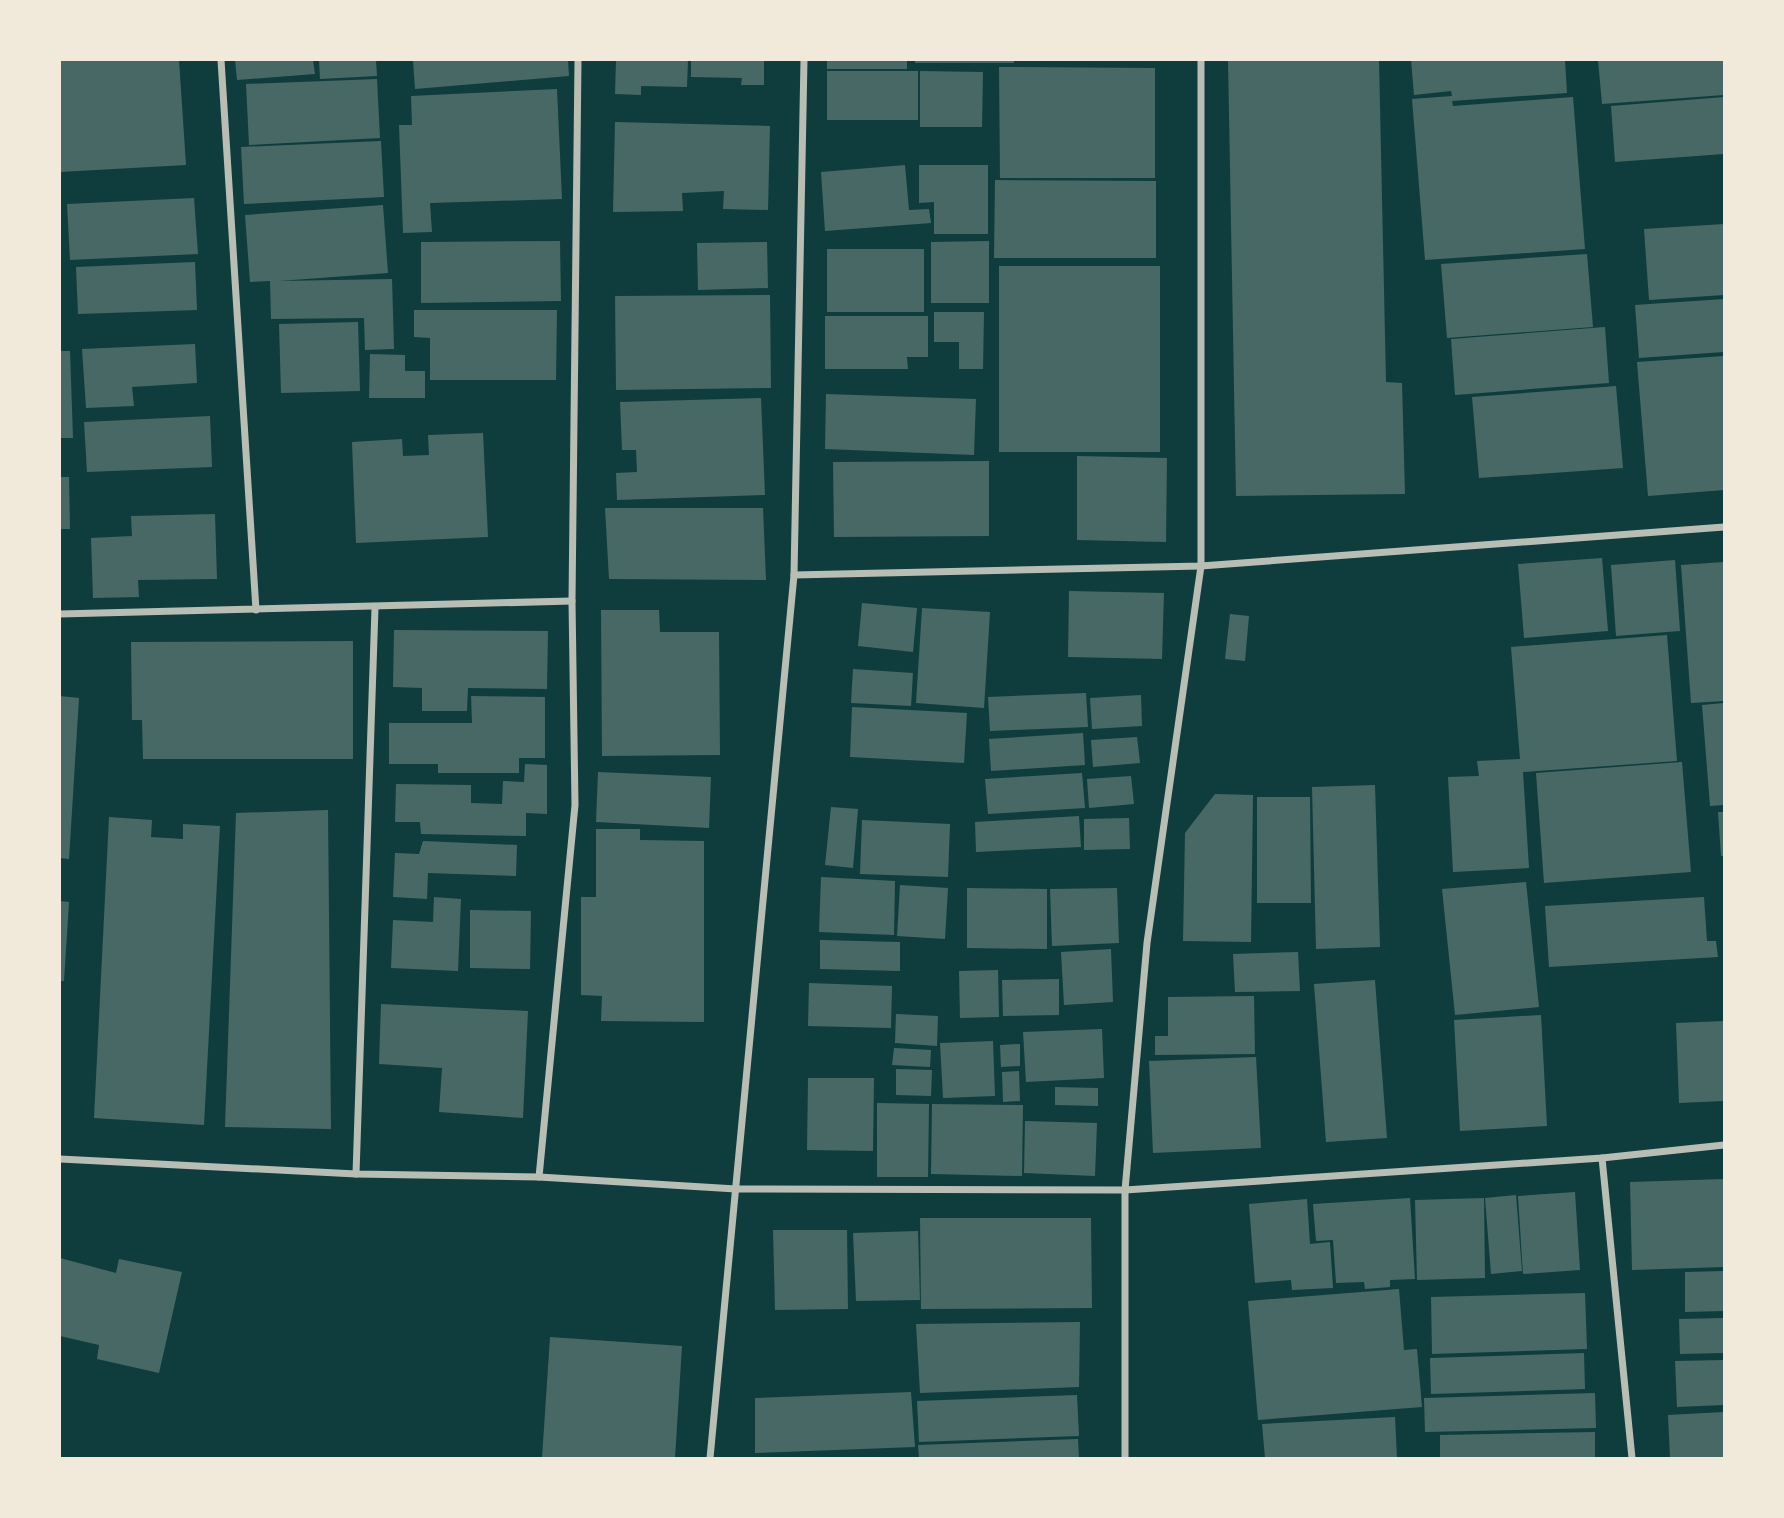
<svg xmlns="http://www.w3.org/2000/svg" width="1784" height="1518" font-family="Barlow,sans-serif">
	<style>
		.building { fill: #486865 }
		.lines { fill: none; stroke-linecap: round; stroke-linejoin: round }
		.minor { stroke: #b8beb3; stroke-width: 7 }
	</style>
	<rect width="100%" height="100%" fill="#0f3d3e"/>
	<g class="building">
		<polygon points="60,60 179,60 186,165 60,172"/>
		<polygon points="235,60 313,60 315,74 237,80"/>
		<polygon points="319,60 376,60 377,76 320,79"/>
		<polygon points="413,60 568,60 569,76 415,89"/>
		<polygon points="616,60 688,60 687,87 641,86 641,95 615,94"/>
		<polygon points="691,60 764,60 764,85 741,85 742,78 691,77"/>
		<rect x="827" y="60" width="80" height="9"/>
		<rect x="915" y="60" width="99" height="3"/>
		<polygon points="1228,60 1379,60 1386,382 1402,383 1405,494 1236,496"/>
		<polygon points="1411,60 1565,60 1567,93 1452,101 1453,106 1573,97 1585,249 1425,260 1412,99 1452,96 1451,91 1414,95"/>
		<polygon points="1598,60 1724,60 1724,95 1602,104"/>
		<polygon points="999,67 1155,68 1155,178 1000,178"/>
		<rect x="827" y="71" width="91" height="49"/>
		<polygon points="920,71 983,72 982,127 920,127"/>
		<polygon points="377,79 380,138 249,145 246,84"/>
		<polygon points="557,89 562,199 430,203 432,232 403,233 399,125 412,125 411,96"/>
		<polygon points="1724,97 1724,154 1615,162 1611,106"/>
		<polygon points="615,122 770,126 768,210 723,209 724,191 682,193 683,211 613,212"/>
		<polygon points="381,141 384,197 244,204 241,147"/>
		<polygon points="905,165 909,210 929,209 931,223 825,231 821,172"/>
		<polygon points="919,165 988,165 988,234 934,234 934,202 919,203"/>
		<polygon points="995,180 1156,181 1156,258 994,258"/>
		<polygon points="194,198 198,254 70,260 67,204"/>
		<polygon points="383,205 388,273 279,281 392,279 394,349 365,350 364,318 271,319 270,281 250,282 245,215"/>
		<polygon points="1724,224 1724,295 1649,300 1644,229"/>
		<polygon points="560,241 561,301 421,303 421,242"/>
		<polygon points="989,241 989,303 931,303 931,242"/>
		<polygon points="767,242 768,288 698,290 697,243"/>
		<rect x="827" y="249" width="97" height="63"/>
		<polygon points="1587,254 1593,327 1447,338 1441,264"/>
		<polygon points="195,262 197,310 78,314 76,267"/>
		<rect x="999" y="266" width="161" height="186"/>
		<polygon points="770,295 771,388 616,390 615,296"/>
		<polygon points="1724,299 1724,352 1639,358 1635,305"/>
		<polygon points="414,310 557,310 556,380 430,380 430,338 414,337"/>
		<polygon points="934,312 984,312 983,369 959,369 959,342 934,342"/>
		<polygon points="825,316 928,316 928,357 907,357 908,369 825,369"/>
		<polygon points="358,322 360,391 281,393 279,324"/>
		<polygon points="1605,327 1609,383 1455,395 1451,339"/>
		<polygon points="195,344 197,383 132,387 134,406 86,408 82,349"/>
		<polygon points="60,351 70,351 73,438 60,438"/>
		<polygon points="370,354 405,355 405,371 425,371 425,398 369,398"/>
		<polygon points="1724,356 1724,490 1648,496 1637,362"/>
		<polygon points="1616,386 1623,468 1479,478 1472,397"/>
		<polygon points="826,394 976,399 974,455 825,449"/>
		<polygon points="761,398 765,495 617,500 616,473 637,472 636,450 622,450 620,402"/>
		<polygon points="210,416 212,467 87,472 84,422"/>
		<polygon points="483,433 488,537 356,543 352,442 402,439 403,456 429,455 428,435"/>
		<polygon points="1077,456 1167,458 1166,542 1077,540"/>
		<polygon points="989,461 989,536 834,537 833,462"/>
		<polygon points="60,477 69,477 70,529 60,529"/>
		<polygon points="605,508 763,508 766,580 609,579"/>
		<polygon points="215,514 217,579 138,580 139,597 93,598 91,538 132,536 131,516"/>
		<polygon points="1602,558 1608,631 1524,638 1518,564"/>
		<polygon points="1675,560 1680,631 1616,636 1611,565"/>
		<polygon points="1724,562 1724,701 1691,703 1681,565"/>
		<polygon points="1069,591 1164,593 1162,659 1068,657"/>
		<polygon points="862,603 917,608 913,652 858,646"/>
		<polygon points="922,608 990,612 984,708 916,703"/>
		<polygon points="601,610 659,610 660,632 719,632 720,755 602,756"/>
		<polygon points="1230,614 1249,616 1245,661 1225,659"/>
		<polygon points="394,630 548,631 547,689 468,688 467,711 422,711 422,688 393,687"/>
		<polygon points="1667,635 1677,761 1523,772 1529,868 1453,872 1448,777 1479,776 1477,761 1520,759 1511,647"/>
		<polygon points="353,641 353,759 143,759 142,720 132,720 131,642"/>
		<polygon points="853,669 913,673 911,706 851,703"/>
		<polygon points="1086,693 1088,727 990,731 988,697"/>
		<polygon points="1141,695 1142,726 1092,729 1090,698"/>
		<polygon points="60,696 79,698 69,859 60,858"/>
		<polygon points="471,696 545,697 545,758 519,758 519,773 438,773 438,764 389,764 389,723 472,723"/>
		<polygon points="1724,703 1724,805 1710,806 1702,705"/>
		<polygon points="852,707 967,713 964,763 850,757"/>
		<polygon points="1083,733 1085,765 991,771 989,739"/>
		<polygon points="1137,737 1140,763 1093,767 1091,740"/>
		<polygon points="1682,762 1691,872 1544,883 1536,773"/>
		<polygon points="525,764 547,765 547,814 526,813 526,836 421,834 420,822 395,822 396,784 471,785 471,803 502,804 503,781 524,782"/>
		<polygon points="598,772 711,777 709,828 596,822"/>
		<polygon points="1082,773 1085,808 988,814 985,779"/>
		<polygon points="1131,776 1134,804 1089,808 1087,779"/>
		<polygon points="1375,785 1380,947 1316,949 1312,787"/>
		<polygon points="1215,794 1253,795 1251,942 1183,941 1185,833"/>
		<polygon points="1257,797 1310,797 1311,903 1257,903"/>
		<polygon points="831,807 858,809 853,868 825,865"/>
		<polygon points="328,810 331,1129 225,1127 236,813"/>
		<polygon points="1718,812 1724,812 1724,856 1721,856"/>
		<polygon points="1079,816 1081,847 976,852 975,822"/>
		<polygon points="109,817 152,820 151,837 183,839 183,824 220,826 204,1125 94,1118"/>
		<polygon points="1129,818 1130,849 1084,850 1084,819"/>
		<polygon points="862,820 950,824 948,877 860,874"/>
		<polygon points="596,829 640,829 640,840 704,841 704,1022 601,1021 602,996 581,995 581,897 596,897"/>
		<polygon points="423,841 517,845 516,876 428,873 427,899 393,897 395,853 419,854"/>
		<polygon points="821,877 895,881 894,935 819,932"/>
		<polygon points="1526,882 1539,1007 1455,1015 1442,889"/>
		<polygon points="900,885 948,888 945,939 897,936"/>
		<polygon points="967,888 1047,889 1047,949 967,948"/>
		<polygon points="1117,888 1119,943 1052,946 1050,889"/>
		<polygon points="434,897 461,899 458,971 391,968 393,920 433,922"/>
		<polygon points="1704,897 1707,941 1716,941 1718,957 1549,967 1545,906"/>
		<polygon points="60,901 69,902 64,981 60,981"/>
		<polygon points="470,910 531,911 530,969 470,968"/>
		<polygon points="820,940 900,942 900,971 820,969"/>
		<polygon points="1111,949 1113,1002 1064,1005 1061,952"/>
		<polygon points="1298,952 1300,991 1235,992 1233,954"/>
		<polygon points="998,970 999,1017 960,1018 959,971"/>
		<polygon points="1059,979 1059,1015 1003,1016 1002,980"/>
		<polygon points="1375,980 1387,1138 1326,1142 1314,984"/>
		<polygon points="809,983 892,986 891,1028 808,1026"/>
		<polygon points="1254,996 1255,1054 1155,1055 1155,1036 1168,1036 1168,997"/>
		<polygon points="381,1004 528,1011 523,1118 439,1112 442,1068 379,1064"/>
		<polygon points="896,1014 938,1016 937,1046 895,1043"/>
		<polygon points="1541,1015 1547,1126 1460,1131 1454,1020"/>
		<polygon points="1724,1021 1724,1101 1679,1103 1676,1023"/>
		<polygon points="1102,1029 1104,1078 1026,1082 1023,1032"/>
		<polygon points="993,1041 995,1096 943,1098 940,1043"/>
		<polygon points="1020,1044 1020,1066 1001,1067 1000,1045"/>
		<polygon points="894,1048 931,1050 930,1067 892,1065"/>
		<polygon points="1256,1057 1261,1148 1153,1153 1149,1061"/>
		<polygon points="896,1069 932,1070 931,1096 896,1095"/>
		<polygon points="1019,1071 1020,1101 1003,1102 1002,1072"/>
		<polygon points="808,1078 874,1078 873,1151 807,1150"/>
		<polygon points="1055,1087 1098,1088 1098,1106 1055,1105"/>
		<polygon points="877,1103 929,1104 928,1177 877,1177"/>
		<polygon points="932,1104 1023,1105 1022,1176 931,1174"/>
		<polygon points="1025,1121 1097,1123 1095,1176 1024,1173"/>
		<polygon points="1724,1179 1724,1267 1632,1270 1630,1182"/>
		<polygon points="1575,1192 1580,1270 1523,1274 1518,1196"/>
		<polygon points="1516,1195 1522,1271 1491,1274 1485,1198"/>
		<polygon points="1410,1198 1415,1279 1390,1280 1390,1287 1365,1289 1364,1282 1336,1283 1333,1240 1316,1241 1313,1204"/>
		<polygon points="1484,1198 1485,1278 1417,1280 1415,1200"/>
		<polygon points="1307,1199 1310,1244 1330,1242 1333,1288 1292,1290 1291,1280 1255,1283 1249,1204"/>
		<polygon points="920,1218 1091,1218 1092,1308 921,1309"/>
		<polygon points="773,1230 847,1230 848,1309 775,1310"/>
		<polygon points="918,1231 920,1300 856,1301 853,1233"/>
		<polygon points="60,1258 116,1273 119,1259 182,1272 159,1373 97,1359 99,1345 60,1336"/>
		<polygon points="1724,1271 1724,1311 1685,1312 1685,1272"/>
		<polygon points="1399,1289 1404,1350 1417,1349 1422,1407 1258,1420 1248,1301"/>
		<polygon points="1585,1293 1587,1349 1432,1354 1431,1297"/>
		<polygon points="1724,1318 1724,1353 1680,1354 1679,1319"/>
		<polygon points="1080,1322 1079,1387 920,1393 916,1324"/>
		<polygon points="550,1337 682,1346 675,1458 542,1458"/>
		<polygon points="1584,1353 1585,1389 1431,1394 1430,1358"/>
		<polygon points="1724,1360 1724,1405 1677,1407 1675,1361"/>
		<polygon points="911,1392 915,1447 755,1453 755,1398"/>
		<polygon points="1595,1393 1596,1428 1425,1432 1424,1398"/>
		<polygon points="1077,1395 1079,1436 919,1442 917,1401"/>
		<polygon points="1724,1412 1724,1457 1670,1458 1668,1415"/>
		<polygon points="1395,1417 1397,1458 1265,1458 1262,1424"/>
		<polygon points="1595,1432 1595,1458 1440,1458 1440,1435"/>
		<polygon points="1078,1439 1079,1458 919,1458 918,1445"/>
	</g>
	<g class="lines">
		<g class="minor">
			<polyline points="221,60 256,610"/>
			<polyline points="794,575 1201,566 1724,527"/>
			<polyline points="60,614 572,601"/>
			<polyline points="1602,1158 1632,1458"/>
			<polyline points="60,1159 356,1174 539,1177 736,1189 1125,1190 1602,1158 1724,1145"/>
			<polyline points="356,1174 375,608"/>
			<polyline points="539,1177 575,805 572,601 578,60"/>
			<polyline points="710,1458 794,575 804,60"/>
			<polyline points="1125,1458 1125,1190 1147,943 1201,566 1201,60"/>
		</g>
	</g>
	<rect width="1784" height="1518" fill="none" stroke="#f1e9da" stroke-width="122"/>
</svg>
